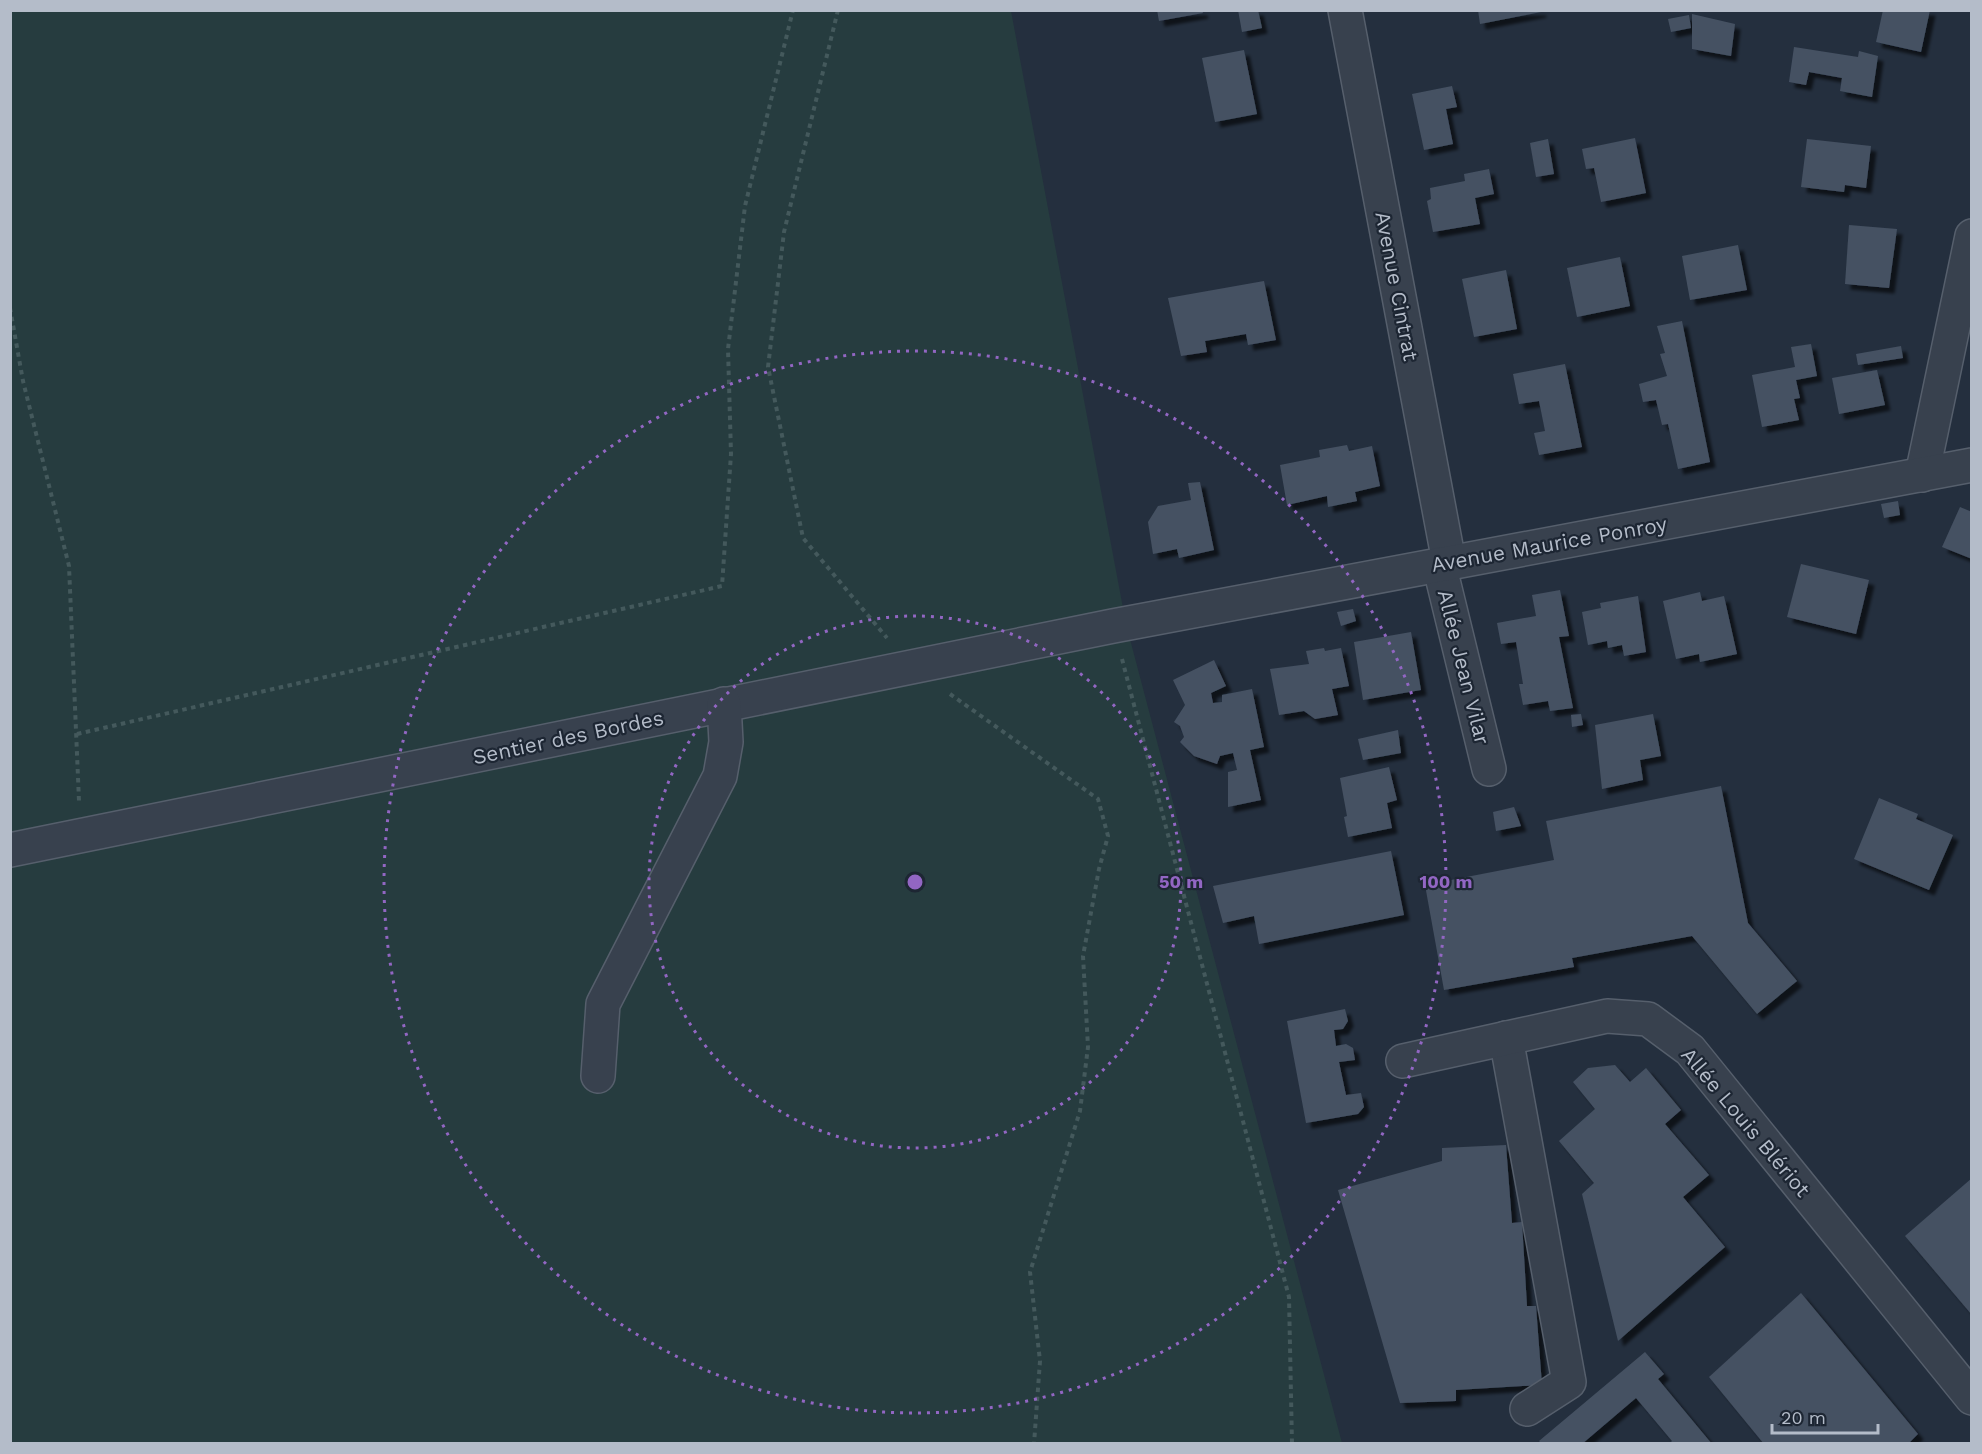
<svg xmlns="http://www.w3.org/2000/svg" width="1982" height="1454" font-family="'Work Sans',sans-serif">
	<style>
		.green { fill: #263c3f }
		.building { fill: #455162; filter: url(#shadow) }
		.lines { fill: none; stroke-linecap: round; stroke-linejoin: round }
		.minor-casing { stroke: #565f6c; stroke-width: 36 }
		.path { stroke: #44595c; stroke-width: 4; stroke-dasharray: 4.5 4.5; stroke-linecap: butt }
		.minor { stroke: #38414e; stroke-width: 33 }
		.ring { fill: none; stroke: #9266c3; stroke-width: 3; stroke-dasharray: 3 6 }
		.labels { text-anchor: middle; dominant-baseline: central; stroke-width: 4.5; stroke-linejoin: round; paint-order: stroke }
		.street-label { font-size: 21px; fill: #b4bcc9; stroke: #1d2633 }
		.centre { fill: #9266c3; stroke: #1d2633; stroke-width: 3 }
		.ring-label { font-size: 18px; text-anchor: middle; font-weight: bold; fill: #9266c3; stroke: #1d2633; stroke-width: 4.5; stroke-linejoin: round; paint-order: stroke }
	</style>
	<defs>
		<filter id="shadow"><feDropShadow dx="5.5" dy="5.5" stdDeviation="1.5" flood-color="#0009"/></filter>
	</defs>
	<rect width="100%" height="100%" fill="#242f3e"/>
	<polygon class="green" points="10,11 1011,11 1126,624 1342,1443 11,1443"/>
	<g class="building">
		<polygon points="1157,10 1202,10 1203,13 1159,21"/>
		<polygon points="1238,10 1258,10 1262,28 1242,32"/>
		<polygon points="1478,10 1541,10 1541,12 1480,24"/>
		<polygon points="1883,10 1930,10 1921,52 1876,42"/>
		<polygon points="1692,14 1735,24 1731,56 1692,49"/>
		<polygon points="1689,15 1691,28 1671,32 1668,19"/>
		<polygon points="1794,47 1858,57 1859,51 1878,56 1872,97 1840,91 1842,78 1809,72 1806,85 1789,82"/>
		<polygon points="1244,50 1257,114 1215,122 1202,58"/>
		<polygon points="1452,86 1457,107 1446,109 1453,144 1424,150 1412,94"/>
		<polygon points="1635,138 1646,193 1601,202 1594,168 1586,169 1582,149"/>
		<polygon points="1548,139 1554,174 1536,177 1530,143"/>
		<polygon points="1807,139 1871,146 1866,188 1845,185 1844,192 1801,187"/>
		<polygon points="1489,169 1494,194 1475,198 1480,224 1433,232 1427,201 1431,199 1430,188 1465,181 1464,174"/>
		<polygon points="1849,225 1897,229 1889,288 1845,284"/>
		<polygon points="1738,245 1747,290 1690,300 1682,256"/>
		<polygon points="1620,257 1630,306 1577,317 1567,268"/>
		<polygon points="1506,270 1517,329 1474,337 1462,279"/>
		<polygon points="1264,281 1276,340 1248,345 1246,334 1205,341 1207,352 1181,356 1168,298"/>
		<polygon points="1682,321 1710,462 1678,469 1668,424 1662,425 1656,400 1643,402 1639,384 1667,376 1660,354 1665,353 1657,326"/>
		<polygon points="1811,344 1817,376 1796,380 1800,398 1794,399 1799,420 1762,427 1752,375 1795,367 1791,347"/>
		<polygon points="1901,346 1903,358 1858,365 1856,354"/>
		<polygon points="1565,364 1582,447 1539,455 1534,433 1545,431 1539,401 1519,404 1513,374"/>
		<polygon points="1877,370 1885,405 1839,414 1832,378"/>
		<polygon points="1347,445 1349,451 1372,446 1380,486 1355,492 1357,501 1328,507 1327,496 1287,505 1280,465 1320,457 1319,450"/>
		<polygon points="1200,482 1214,550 1179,558 1177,549 1153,554 1148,522 1158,506 1191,500 1188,483"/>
		<polygon points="1898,501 1900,515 1884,518 1881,504"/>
		<polygon points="1960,507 1972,512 1972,559 1942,547"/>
		<polygon points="1801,564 1869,580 1856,634 1787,617"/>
		<polygon points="1560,590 1569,636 1559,637 1573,708 1550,711 1548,701 1523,705 1519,684 1523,684 1516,642 1501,644 1497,623 1536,616 1532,595"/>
		<polygon points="1700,592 1702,601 1724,596 1737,654 1700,662 1699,654 1676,659 1663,601"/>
		<polygon points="1638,596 1646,652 1624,656 1622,645 1608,648 1607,641 1588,645 1582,612 1601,608 1600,603"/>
		<polygon points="1353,609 1356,621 1341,626 1337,612"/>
		<polygon points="1411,632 1421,690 1363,700 1354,642"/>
		<polygon points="1324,648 1325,651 1341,648 1349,686 1332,689 1338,715 1315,719 1304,711 1279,715 1270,669 1309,664 1306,651"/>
		<polygon points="1214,660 1226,686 1211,693 1213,703 1222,702 1222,695 1252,689 1264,747 1250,750 1261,800 1228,807 1228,772 1237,770 1233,753 1220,756 1217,764 1194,756 1180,742 1184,737 1180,726 1174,722 1185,705 1173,680"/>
		<polygon points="1581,714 1583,725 1572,727 1571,715"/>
		<polygon points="1653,714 1661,756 1640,760 1643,780 1602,789 1595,725"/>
		<polygon points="1398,730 1401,753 1363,760 1358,739"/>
		<polygon points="1389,767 1397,800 1387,803 1392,828 1348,837 1344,817 1347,816 1340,778"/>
		<polygon points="1721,786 1748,923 1797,981 1757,1014 1692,936 1572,958 1574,967 1444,990 1425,885 1554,860 1546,821"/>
		<polygon points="1879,798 1918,814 1916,819 1953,835 1929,890 1854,859"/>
		<polygon points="1514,807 1521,826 1496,831 1493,812"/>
		<polygon points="1391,851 1404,915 1259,944 1254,916 1223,923 1213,886"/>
		<polygon points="1345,1009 1348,1021 1343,1029 1334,1030 1336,1046 1346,1044 1353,1048 1355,1060 1339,1062 1346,1095 1361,1093 1364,1107 1358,1114 1306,1123 1287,1021"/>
		<polygon points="1615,1065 1630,1082 1646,1068 1681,1110 1665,1124 1709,1175 1683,1197 1725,1247 1618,1341 1582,1194 1594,1183 1559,1141 1595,1109 1573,1082 1588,1068"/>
		<polygon points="1506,1145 1512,1223 1522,1222 1527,1306 1536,1306 1542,1385 1456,1390 1456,1401 1400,1403 1338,1190 1442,1161 1442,1148"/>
		<polygon points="1972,1178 1972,1315 1905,1236"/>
		<polygon points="1801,1293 1918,1434 1908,1444 1764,1444 1709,1377"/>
		<polygon points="1645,1352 1664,1374 1658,1379 1712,1444 1669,1444 1672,1441 1636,1398 1582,1444 1542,1444 1539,1441"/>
	</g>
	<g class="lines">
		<g class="minor-casing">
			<g id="minor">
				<polyline points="1345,10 1449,562"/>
				<polyline points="1922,475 1972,236"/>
				<polyline points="1439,564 1489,769"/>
				<polyline points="10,850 1113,626 1972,465"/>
				<polyline points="1506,1038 1569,1382 1527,1409"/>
				<polyline points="1403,1061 1607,1016 1648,1019 1690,1050 1972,1398"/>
				<polyline points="598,1076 603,1004 720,776 726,742 724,704"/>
			</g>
		</g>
		<g class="path">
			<polyline points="838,10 784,232 768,367 803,538 887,638"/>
			<polyline points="10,308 23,381 69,566 79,801"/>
			<polyline points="1122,659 1289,1297 1292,1444"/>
			<polyline points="950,694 1098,799 1108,836 1099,869 1083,956 1088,1047 1080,1111 1030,1272 1040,1361 1034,1444"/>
			<polyline points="77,734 722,586 731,454 728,349 745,206 793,10"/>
		</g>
		<use href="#minor" class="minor"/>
	</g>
	<g class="ring">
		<circle cx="915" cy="882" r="266"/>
		<circle cx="915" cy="882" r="531"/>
	</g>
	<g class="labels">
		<g class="street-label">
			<text transform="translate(1397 286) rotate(79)">Avenue Cintrat</text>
			<text transform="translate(1549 544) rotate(-10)">Avenue Maurice Ponroy</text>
			<text transform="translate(1464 667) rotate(76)">Allée Jean Vilar</text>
			<text transform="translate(568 737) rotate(-12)">Sentier des Bordes</text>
			<text transform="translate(1746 1122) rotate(50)">Allée Louis Blériot</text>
		</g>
	</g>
	<circle cx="915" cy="882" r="9" class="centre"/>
	<g class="ring-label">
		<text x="1181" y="888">50 m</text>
		<text x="1446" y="888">100 m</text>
	</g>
	<rect width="1982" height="1454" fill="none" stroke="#b4bcc9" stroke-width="24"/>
	<path d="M1772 1424v9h106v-9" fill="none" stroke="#b4bcc9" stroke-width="3"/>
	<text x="1781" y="1424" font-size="18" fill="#b4bcc9" stroke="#1d2633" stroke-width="4.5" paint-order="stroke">20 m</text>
</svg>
